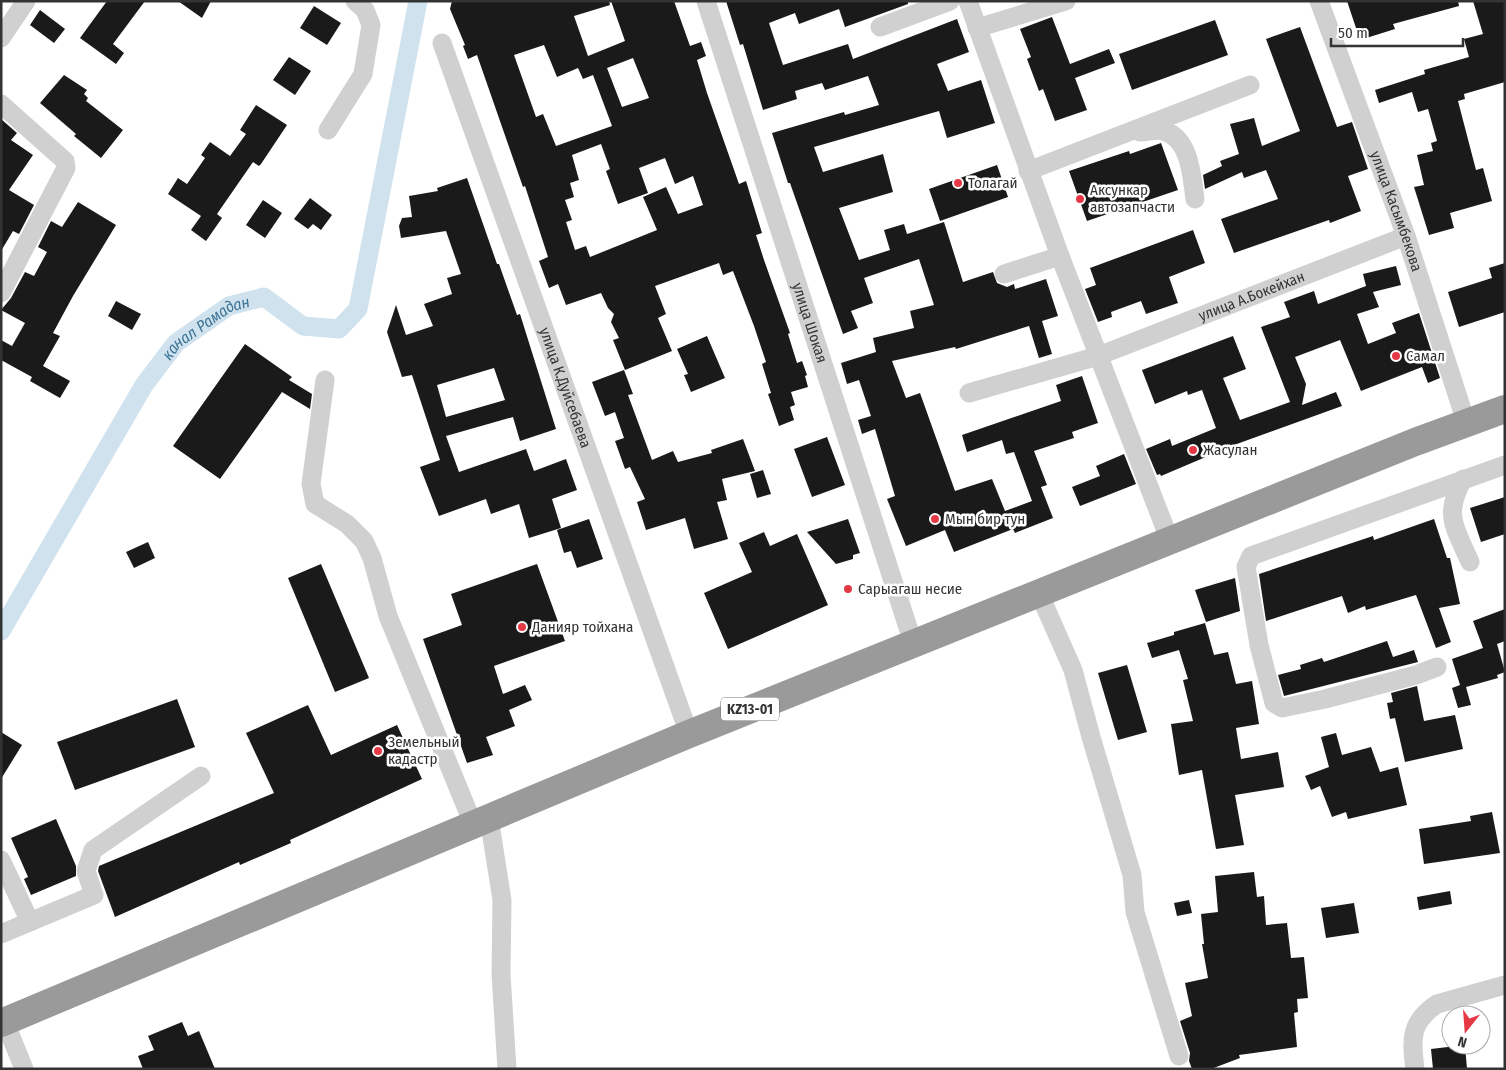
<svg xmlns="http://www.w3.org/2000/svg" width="1506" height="1070" font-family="'Fira Sans Condensed',sans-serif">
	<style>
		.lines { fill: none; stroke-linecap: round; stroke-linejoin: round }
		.canal { stroke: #cfe2ee; stroke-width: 19 }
		.building { fill: #1a1a1a; fill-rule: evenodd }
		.minor { stroke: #d0d0d0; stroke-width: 19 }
		.highway { stroke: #9a9a9a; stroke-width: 28 }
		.poi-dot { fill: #e63946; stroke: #fff; stroke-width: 2 }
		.labels { text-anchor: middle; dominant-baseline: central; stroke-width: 5; stroke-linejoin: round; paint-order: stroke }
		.shield { fill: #fff; stroke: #707070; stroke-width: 1 }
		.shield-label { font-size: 14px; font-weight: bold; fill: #333 }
		.poi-label { font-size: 15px; fill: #333; stroke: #fff; text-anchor: start }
		.street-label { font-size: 15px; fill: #333; stroke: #fff }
		.water-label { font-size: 16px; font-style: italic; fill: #3f7597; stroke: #fff }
	</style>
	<rect width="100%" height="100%" fill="#fff"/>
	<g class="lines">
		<path class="canal" id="s1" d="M1,631l143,-246 32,-42 53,-37 35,-9 39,29 36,3 19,-20 60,-308"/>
	</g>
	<g class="building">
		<polygon points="107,1 145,1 113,44 124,53 116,64 80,38"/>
		<polygon points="178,1 211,1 202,18"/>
		<path d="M452,1h157l1,4 -36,11 14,40 37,-15 -14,-40h63l16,45 11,-4 5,14 -9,4 10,33 32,91 7,-3 16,52 -6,2 8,25 26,73 -2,1 9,29 5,-2 5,14 -2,1 3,11 -17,5 4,13 -5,2 4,13 -15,6 -11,-32 3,-1 -9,-29 4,-2 -12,-36 -21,-55 -10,4 -4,-12 -64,23 11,28 -8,4 14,33 -47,19 -12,-30 6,-2 -8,-16 3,-8 -6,-6 -7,-15 -35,12 -8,-21 -9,4 -10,-27 9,-4 -23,-71 -2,1 -46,-132 -9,4 -5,-13 2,-1 -15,-36zM544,45l13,32 21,-9 5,11 10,-4 19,51 -56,20 -13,-32 -7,3 -22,-62zM633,58l16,40 -27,9 -15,-39zM601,144l9,25 -4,2 12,33 30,-11 -9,-25 26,-10 10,26 18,-8 10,29 -25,9 -12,-27 -23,10 14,33 -67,27 -4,-11 -11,4 -9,-28 6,-2 -7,-20 9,-3 -4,-14 9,-3 -7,-25z"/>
		<polygon points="726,1 908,1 908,4 845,27 839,9 799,24 795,13 769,23 783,65 848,44 853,59 957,19 969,52 937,64 948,91 981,80 995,123 947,138 939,111 814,147 823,172 883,154 893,192 839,208 859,260 890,250 884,230 904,224 907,234 944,222 963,282 993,272 997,283 1007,287 1014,284 1015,289 1046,279 1058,316 1042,321 1052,354 1039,358 1029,326 956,349 955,347 892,361 906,398 920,393 955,491 992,479 1005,511 1032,501 1014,452 1006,454 1002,440 967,452 962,435 1061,401 1056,385 1082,376 1098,423 1072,432 1074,438 1034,451 1047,485 1041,487 1053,518 1015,533 1013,529 954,552 945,530 906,546 887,499 895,496 875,429 862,434 858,420 871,416 859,380 847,384 841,363 876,352 873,338 914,328 910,311 934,305 919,259 864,278 873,303 851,311 858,328 843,334 790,183 788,183 772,133 844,112 845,115 879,105 868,76 825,90 822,83 795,91 797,99 763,110 743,44 740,45"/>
		<polygon points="1347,1 1458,1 1459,6 1393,24 1395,29 1360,40"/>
		<polygon points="1473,1 1505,1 1505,82 1464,94 1465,99 1458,101 1476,170 1483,168 1492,201 1450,213 1454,228 1429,235 1414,187 1424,185 1417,155 1433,151 1431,143 1437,141 1428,109 1418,112 1412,92 1379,103 1375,90 1425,74 1424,70 1469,57 1464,39 1483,34"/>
		<polygon points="314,6 341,23 327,45 300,28"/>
		<polygon points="40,10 65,29 54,43 30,25"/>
		<polygon points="1052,17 1070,64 1109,49 1115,63 1075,78 1087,110 1055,121 1043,89 1039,91 1027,59 1031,57 1020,29"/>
		<polygon points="1215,20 1228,55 1132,90 1119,54"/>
		<polygon points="1300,27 1337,127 1352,122 1368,169 1348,176 1361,211 1330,223 1329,220 1234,253 1221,219 1278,199 1266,170 1244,178 1242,172 1205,189 1203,175 1222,166 1220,161 1239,154 1230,124 1254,118 1262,146 1300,131 1266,39"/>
		<polygon points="289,57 311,71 295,95 273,80"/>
		<polygon points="64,75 87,90 84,94 88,98 86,101 123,130 101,158 74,136 76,134 40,103"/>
		<polygon points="256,105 287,125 261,164 259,166 253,162 217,214 222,218 206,241 191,230 201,216 168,194 178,178 187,184 205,158 201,155 210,142 230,156 246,134 240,130"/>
		<polygon points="1,119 17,133 11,140 33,155 9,190 34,205 19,234 13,231 1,251"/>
		<polygon points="1161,143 1178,190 1087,221 1069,171 1129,151 1130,154"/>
		<polygon points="997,165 1008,197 940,221 929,189"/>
		<path d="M467,178l30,86h2l18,51 3,-1 36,115 -36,12 -7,-24 -67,19 13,36 67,-23 8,22 32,-12 11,31 -25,9 9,29 -32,10 -10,-34 -28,10 -5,-15 -47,17 -19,-49 20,-7 -28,-85 -10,2 -15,-45 9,-27 10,30 27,-9 -9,-22 28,-10 -5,-16 14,-4 -15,-43 -45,7 -2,-12 3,-8 10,-1 -3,-21 29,-5 -1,-3zM494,368l11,32 -59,17 -9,-32z"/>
		<polygon points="310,198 332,215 321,230 313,224 308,229 294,219"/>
		<polygon points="263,200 282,213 265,238 246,225"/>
		<polygon points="78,202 116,225 73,296 53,333 60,336 43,366 70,381 60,398 30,381 32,377 1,360 1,340 12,346 25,323 1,310 11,298 25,272 34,276 47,252 38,247 51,221 62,227"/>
		<polygon points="1193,230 1205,263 1169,277 1178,303 1146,314 1141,301 1111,312 1112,317 1098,322 1085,289 1096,285 1090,268"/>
		<polygon points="1505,263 1505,312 1459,327 1448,292 1492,278 1489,268"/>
		<polygon points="1396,266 1401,285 1373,292 1379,307 1357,314 1368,344 1396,333 1392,323 1419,313 1440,378 1428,383 1422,367 1361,391 1340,340 1295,357 1306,384 1302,405 1336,392 1342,406 1234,445 1161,476 1160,474 1157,475 1146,449 1170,439 1172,446 1216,428 1202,390 1188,395 1187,391 1155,404 1142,370 1233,336 1246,369 1223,378 1240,420 1290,402 1261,327 1290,317 1284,302 1314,291 1318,304 1366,286 1363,274"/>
		<polygon points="116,301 141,314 132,330 108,316"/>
		<polygon points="707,336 725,378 691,392 684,375 688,374 677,349"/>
		<polygon points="245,344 292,377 289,380 312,394 310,409 282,392 220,479 173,446"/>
		<polygon points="624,370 633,394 628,395 652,460 673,451 678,462 712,453 711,450 743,439 755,471 722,479 727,500 717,502 728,539 694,549 685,518 646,530 637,502 645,499 630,467 625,469 615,441 624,438 615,412 605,416 592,382"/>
		<polygon points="827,437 845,485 812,497 794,449"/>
		<polygon points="1124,454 1136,484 1080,506 1072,487 1100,476 1096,466"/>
		<polygon points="763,470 771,494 757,498 750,474"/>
		<polygon points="1505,497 1505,534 1481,542 1470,508"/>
		<polygon points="589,519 603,559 577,568 571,551 564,553 557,530"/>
		<polygon points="848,519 860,553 853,555 853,559 836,564 807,532"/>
		<polygon points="1434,519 1447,558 1450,558 1460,604 1439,608 1451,642 1436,648 1416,595 1366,610 1365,606 1348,613 1342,596 1266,621 1259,574 1373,536 1374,540"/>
		<polygon points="764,532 770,546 797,534 828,605 728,649 704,593 752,572 739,543"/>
		<polygon points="148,542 155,558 134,568 126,552"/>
		<polygon points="321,564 369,678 335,692 288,578"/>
		<polygon points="537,564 565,641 494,666 503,694 525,685 532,700 509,710 515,726 486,737 493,755 467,763 423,639 462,625 451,594"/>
		<polygon points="1235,578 1240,611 1206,622 1195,590"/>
		<polygon points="1505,609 1505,641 1497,644 1505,672 1497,675 1498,678 1466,687 1471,705 1458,708 1452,688 1460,685 1452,659 1483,648 1473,621"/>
		<polygon points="1205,623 1214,655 1228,652 1236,684 1252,681 1259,724 1236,728 1241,759 1278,752 1284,787 1235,795 1244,845 1216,849 1202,770 1179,775 1171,724 1193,721 1183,680 1188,679 1179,650 1152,658 1147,643 1174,635 1174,632"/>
		<polygon points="1387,641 1393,657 1414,650 1418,662 1284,696 1278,675 1301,669 1300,665 1322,658 1324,662"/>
		<polygon points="1127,665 1147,732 1118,740 1098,673"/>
		<polygon points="1417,686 1424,721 1455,715 1463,749 1405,762 1395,718 1390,719 1387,703 1393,702 1391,693"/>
		<polygon points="177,699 195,747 75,790 57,742"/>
		<polygon points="308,705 331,755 397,725 422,779 290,840 291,843 240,865 239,862 115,917 98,871 99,866 274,793 246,733"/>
		<polygon points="1,732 22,745 1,779"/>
		<polygon points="1336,733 1342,755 1371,747 1380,772 1398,767 1407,805 1348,819 1346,812 1332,817 1320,786 1311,790 1305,776 1329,767 1321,737"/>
		<polygon points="1492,812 1500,853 1424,864 1419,829 1471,821 1470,816"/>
		<polygon points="56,819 76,866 76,876 31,895 24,879 28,877 11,838"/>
		<polygon points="1254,872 1257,897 1264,896 1266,925 1287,923 1291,958 1304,957 1308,998 1297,999 1298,1012 1294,1013 1297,1047 1239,1055 1240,1058 1211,1069 1192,1069 1189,1061 1190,1053 1180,1021 1192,1016 1185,983 1208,978 1202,944 1204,944 1201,914 1218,912 1215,876"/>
		<polygon points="1450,891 1452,904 1419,910 1417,897"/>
		<polygon points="1189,900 1192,913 1177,916 1174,903"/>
		<polygon points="1354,903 1359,933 1326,938 1321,908"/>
		<polygon points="182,1022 188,1036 199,1031 215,1069 143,1069 138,1056 154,1050 148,1036"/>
		<polygon points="1465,1045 1467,1069 1433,1069 1431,1049"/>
	</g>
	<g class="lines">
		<g class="minor">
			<path id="s2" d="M706,1l207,642"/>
			<polyline points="968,1 1060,256 1170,541"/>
			<path id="s3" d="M1319,1l87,235 60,186"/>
			<polyline points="880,27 950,1"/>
			<polyline points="977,28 1066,1"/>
			<polyline points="1,38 26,1"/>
			<path id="s4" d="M442,43l247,691"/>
			<polyline points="1,104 65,161 66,168 1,293"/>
			<polyline points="328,130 363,74 371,25 365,10 355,1"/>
			<path d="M1140,132c7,0 17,-3 24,-1 26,7 28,46 31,68"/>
			<polyline points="1028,171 1250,85"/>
			<polyline points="1004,274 1060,256"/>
			<polyline points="325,380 311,484 315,504 347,524 364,541 372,558 388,616 473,824"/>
			<path id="s5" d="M969,393l129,-37 308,-120"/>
			<path d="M1463,479c-20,37 -8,48 7,83"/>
			<polyline points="1039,593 1073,670 1091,737 1132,875 1135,912 1179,1056"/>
			<polyline points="1437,667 1416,675 1325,699 1282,708 1274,703 1259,645 1246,567 1251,556 1505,465"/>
			<polyline points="489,818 502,900 501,974 507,1069"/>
			<polyline points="1,860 30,922"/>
			<polyline points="1,934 94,895 86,871 93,850 201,776"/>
			<polyline points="5,1022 24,1069"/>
			<path d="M1415,1069c-4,-30 -5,-47 22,-65l68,-19"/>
		</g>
		<polyline class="highway" points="1,1023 689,734 1415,442 1505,409"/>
	</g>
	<g class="poi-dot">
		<circle cx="958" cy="183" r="5"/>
		<circle cx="1080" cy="199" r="5"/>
		<circle cx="1396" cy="356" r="5"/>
		<circle cx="1193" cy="450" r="5"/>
		<circle cx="935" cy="519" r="5"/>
		<circle cx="848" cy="589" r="5"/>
		<circle cx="522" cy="627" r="5"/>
		<circle cx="378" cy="751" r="5"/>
	</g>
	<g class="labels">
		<rect class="shield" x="721" y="697.5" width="58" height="23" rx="4"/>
		<g class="shield-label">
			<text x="750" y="709">KZ13-01</text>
		</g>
		<g class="poi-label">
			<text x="968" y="183">Толагай</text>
			<text x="1090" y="190">Аксункар<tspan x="1090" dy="17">автозапчасти</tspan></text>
			<text x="1406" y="356">Самал</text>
			<text x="1203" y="450">Жасулан</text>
			<text x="945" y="519">Мын бир тун</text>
			<text x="858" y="589">Сарыагаш несие</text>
			<text x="532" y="627">Данияр тойхана</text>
			<text x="388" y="742">Земельный<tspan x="388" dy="17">кадастр</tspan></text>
		</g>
		<g class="street-label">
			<text stroke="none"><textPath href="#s3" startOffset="224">улица Касымбекова</textPath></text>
			<text stroke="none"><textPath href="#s5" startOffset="299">улица А.Бокейхан</textPath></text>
			<text stroke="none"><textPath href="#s2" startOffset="338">улица Шокая</textPath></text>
			<text stroke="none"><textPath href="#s4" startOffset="366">улица К.Дуйсебаева</textPath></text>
		</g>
		<g class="water-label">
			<text stroke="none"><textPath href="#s1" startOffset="371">канал Рамадан</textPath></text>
		</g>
	</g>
	<rect width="1506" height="1070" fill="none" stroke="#333333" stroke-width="5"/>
	<g transform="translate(1466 1030) rotate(197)"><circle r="24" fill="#ffffff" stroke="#adadad"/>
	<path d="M0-4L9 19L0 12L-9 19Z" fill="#e63946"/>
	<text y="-8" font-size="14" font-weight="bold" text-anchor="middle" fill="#333333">N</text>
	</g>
	<path d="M1331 38v8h132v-8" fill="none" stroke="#333333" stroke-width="2.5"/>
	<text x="1338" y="38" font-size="15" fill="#333333" stroke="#ffffff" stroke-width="4" paint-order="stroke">50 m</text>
</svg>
